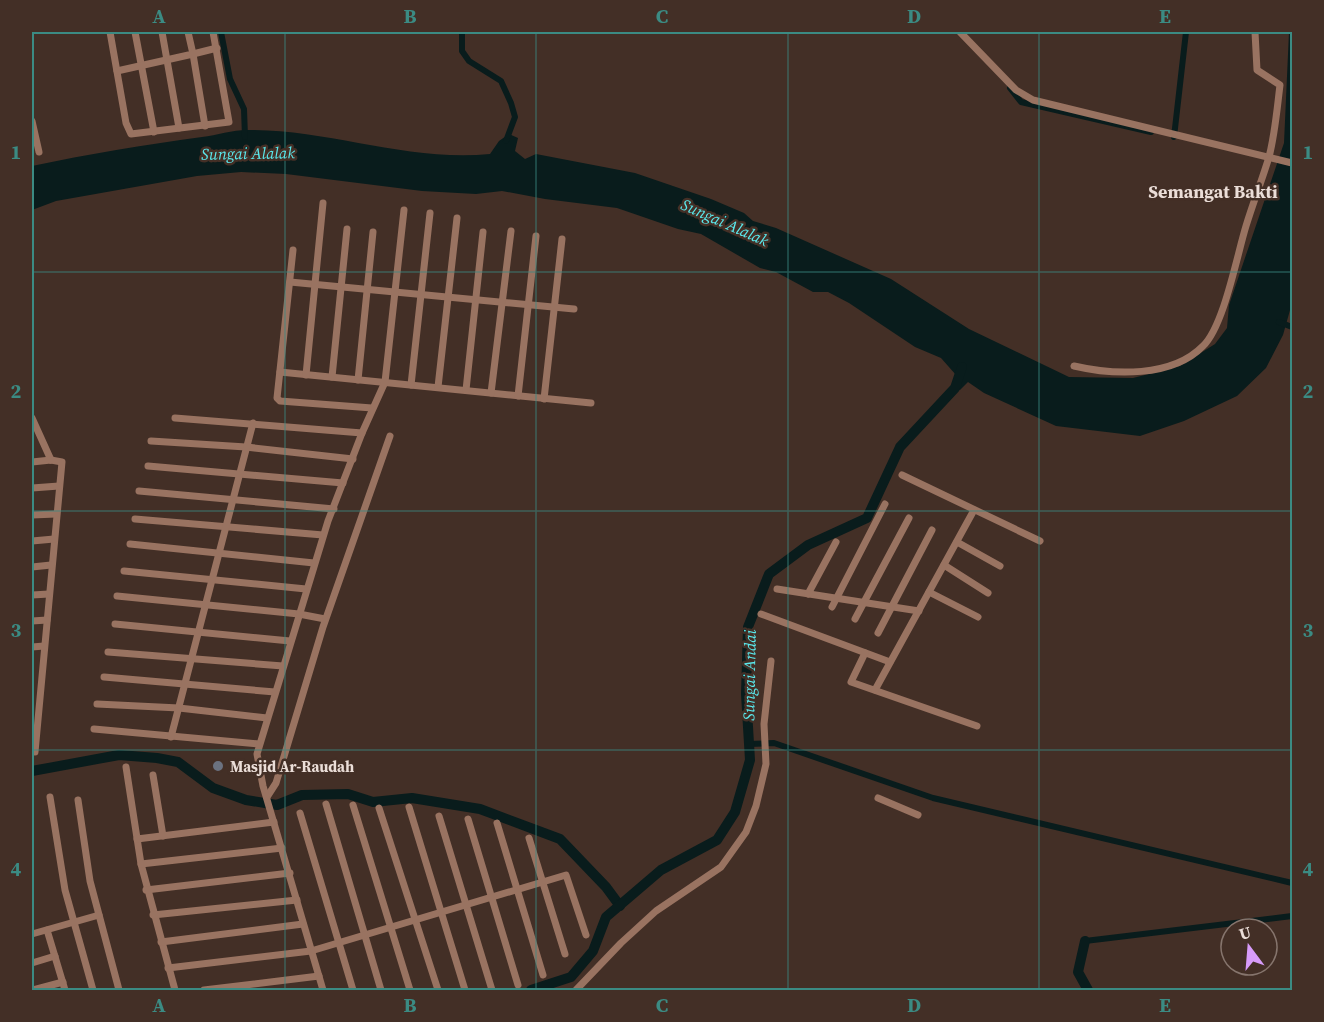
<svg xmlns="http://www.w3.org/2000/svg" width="1324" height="1022" font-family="'Source Serif 4',serif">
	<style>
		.water { fill: #091c1c }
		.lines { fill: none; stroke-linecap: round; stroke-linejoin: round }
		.canal { stroke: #091c1c; stroke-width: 6 }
		.river { stroke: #091c1c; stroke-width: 10 }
		.minor { stroke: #997361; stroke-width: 7 }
		.grid { fill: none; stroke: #3b8b83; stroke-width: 1.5; stroke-opacity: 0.55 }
		.worship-dot { fill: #6b7280; stroke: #432f26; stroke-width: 2 }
		.labels { text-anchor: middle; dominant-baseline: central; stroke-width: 5; stroke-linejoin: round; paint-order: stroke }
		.poi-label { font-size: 15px; font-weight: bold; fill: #ebded8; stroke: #432f26; text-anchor: start }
		.water-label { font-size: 16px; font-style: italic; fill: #5ae9ed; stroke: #432f26 }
		.quarter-label { font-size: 18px; font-weight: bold; fill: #ebded8; stroke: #432f26 }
		.neatline { fill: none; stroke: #3b8b83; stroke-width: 2 }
		.grid-label { font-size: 20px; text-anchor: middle; font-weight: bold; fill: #3b8b83 }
	</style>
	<rect width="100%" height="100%" fill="#432f26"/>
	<path class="water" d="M1289,32h3v271l-9,32 -17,33 -29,28 -53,25 -44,15 -84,-10 -72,-33 -16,-11 -8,8 -5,-2 3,-7 -2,-6 -15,-17 -26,-11 -66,-44 -21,-11h-15l-37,-20 -16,-4 -59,-34 -23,-5 -61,-21 -72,-9 -43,-8 -26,3 -54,-3 -136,-17 -45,-2 -44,4 -141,25 -24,9v-44c56,-12 112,-21 170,-29 16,-2 33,-8 49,-7 80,0 158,32 239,24l9,-13 10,-7 9,4 -3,13 10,8 11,-5 99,19 76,26 33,14 9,8 23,7 115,51 78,50 100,48 64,1 47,-12 35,-22 12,-16 2,-23 55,-162z"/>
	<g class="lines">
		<g class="canal">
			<polyline points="221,32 230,79 244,109 245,137"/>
			<polyline points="462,32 462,51 469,61 501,81 511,103 515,117 506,141"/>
			<polyline points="1010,88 1021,102 1151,132"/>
			<polyline points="1174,137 1186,32"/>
			<polyline points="1279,322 1292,327"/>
			<polyline points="748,744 774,743 933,798 1292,883"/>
			<polyline points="1085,941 1292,916"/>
		</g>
		<g class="river">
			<polyline points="32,771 119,755 157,758 178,762 213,788 246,800 277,805 302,795 348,794 373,802 412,798 480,809 560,839 606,887 620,906"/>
			<polyline points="1085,941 1078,972 1088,990"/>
			<polyline points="531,990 571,977 593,951 606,917 661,870 717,840 735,812 750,760 746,694 748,627 769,574 808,545 867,518 900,447 955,388 962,367"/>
		</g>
		<g class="minor">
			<polyline points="110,32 126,123 131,134 229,122 213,32"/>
			<polyline points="135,32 154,132"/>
			<polyline points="162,32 179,128"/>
			<polyline points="960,32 1016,90 1033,100 1292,163"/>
			<polyline points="117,71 193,54 188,32"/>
			<polyline points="32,121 39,152"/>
			<polyline points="205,126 193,54 217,48"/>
			<polyline points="293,250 277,398 280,401 372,408"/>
			<polyline points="290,282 574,309"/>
			<path d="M1074,366c39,9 98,12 129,-20 21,-20 34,-91 43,-120 7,-23 16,-46 23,-69 6,-23 8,-48 11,-72l-23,-15 -2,-38"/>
			<polyline points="280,372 591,403"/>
			<polyline points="306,375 323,203"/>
			<polyline points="332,377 347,229"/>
			<polyline points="358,380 373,232"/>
			<polyline points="411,385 430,213"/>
			<polyline points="438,387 457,218"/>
			<polyline points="466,390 483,232"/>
			<polyline points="491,393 511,231"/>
			<polyline points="518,396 536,236"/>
			<polyline points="544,399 562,239"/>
			<polyline points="32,418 51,460"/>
			<polyline points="175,418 362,433"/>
			<polyline points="151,441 246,447 353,459"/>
			<polyline points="32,462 51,460 62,462 35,752"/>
			<polyline points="148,466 343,483"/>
			<polyline points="902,475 1040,541"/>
			<polyline points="32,488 59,486"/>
			<polyline points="139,491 334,509"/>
			<polyline points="32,515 56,514"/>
			<polyline points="135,519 323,535"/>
			<polyline points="32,541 54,539"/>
			<polyline points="957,542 1000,566"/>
			<polyline points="130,544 314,563"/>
			<polyline points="944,565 988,593"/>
			<polyline points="32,567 51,565"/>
			<polyline points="124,571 306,589"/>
			<polyline points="777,589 919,611"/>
			<polyline points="929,592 978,617"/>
			<polyline points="808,594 836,542"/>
			<polyline points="32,595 49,594"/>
			<polyline points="117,596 299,614 325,619"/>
			<polyline points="832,607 885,504"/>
			<polyline points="761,614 890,662"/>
			<polyline points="855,619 909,518"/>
			<polyline points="32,621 47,620"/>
			<polyline points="115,624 290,641"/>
			<polyline points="878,633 932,530"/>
			<polyline points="32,647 44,646"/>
			<polyline points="108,652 283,666"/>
			<polyline points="865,653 851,682 977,726"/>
			<polyline points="104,677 275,692"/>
			<polyline points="875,690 974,510"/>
			<polyline points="97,704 179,708 267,718"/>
			<polyline points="94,729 259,744"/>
			<polyline points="171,737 253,423"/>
			<polyline points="126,767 141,864 175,990"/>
			<polyline points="153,775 163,836"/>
			<polyline points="50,797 65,890 93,990"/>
			<polyline points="267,797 276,783 323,627 390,436"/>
			<polyline points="878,798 918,815"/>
			<polyline points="78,800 90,881 119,990"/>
			<polyline points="326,804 381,990"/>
			<polyline points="353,805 410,990"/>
			<polyline points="409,807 465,990"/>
			<polyline points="379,808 438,990"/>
			<polyline points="300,813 353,990"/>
			<polyline points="439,816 492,990"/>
			<polyline points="468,819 518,985"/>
			<polyline points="497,823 543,975"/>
			<polyline points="529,838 565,954"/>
			<polyline points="137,839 274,822"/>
			<polyline points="141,864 282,848"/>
			<polyline points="146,890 290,873"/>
			<polyline points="153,915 297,900"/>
			<polyline points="47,930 65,990"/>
			<polyline points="32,934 99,915"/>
			<polyline points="161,942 303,924"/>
			<polyline points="32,963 55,956"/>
			<polyline points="168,968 311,951 566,875 586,935"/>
			<polyline points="33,990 63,982"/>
			<polyline points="204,990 319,976"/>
			<polyline points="323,990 263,786 257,754 328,521 362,433 385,382 404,210"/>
			<polyline points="576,990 621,943 656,911 721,867 746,832 756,806 766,764 764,724 771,661"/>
		</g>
	</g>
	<path class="grid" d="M285,32v958M536,32v958M788,32v958M1039,32v958M32,272h1260M32,511h1260M32,750h1260"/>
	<circle class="worship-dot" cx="218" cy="766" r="6"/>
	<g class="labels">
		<g class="poi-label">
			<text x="230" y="766">Masjid Ar-Raudah</text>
		</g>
		<g class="water-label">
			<text transform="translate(248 153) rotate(-1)">Sungai Alalak</text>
			<text transform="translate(725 222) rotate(24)">Sungai Alalak</text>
			<text transform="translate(749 675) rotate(-89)">Sungai Andai</text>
		</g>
		<g class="quarter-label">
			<text x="1213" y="191">Semangat Bakti</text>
		</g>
	</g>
	<rect width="1324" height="1022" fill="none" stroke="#432f26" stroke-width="66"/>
	<g transform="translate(1249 947) rotate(344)"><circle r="28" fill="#432f26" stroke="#86756d" stroke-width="1.5"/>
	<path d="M0-4.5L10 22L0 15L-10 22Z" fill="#d79bf9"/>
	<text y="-9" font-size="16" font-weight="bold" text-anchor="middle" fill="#ebded8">U</text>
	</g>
	<rect x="33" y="33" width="1258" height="956" class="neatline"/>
	<g class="grid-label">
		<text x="159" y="23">A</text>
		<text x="410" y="23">B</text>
		<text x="662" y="23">C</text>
		<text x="914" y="23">D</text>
		<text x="1165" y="23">E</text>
		<text x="16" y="159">1</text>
		<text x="1308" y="159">1</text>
		<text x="16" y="398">2</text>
		<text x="1308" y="398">2</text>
		<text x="16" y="637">3</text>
		<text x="1308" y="637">3</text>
		<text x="16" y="876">4</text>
		<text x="1308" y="876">4</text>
		<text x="159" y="1012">A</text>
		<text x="410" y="1012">B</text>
		<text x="662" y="1012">C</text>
		<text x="914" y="1012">D</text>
		<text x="1165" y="1012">E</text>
	</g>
</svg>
